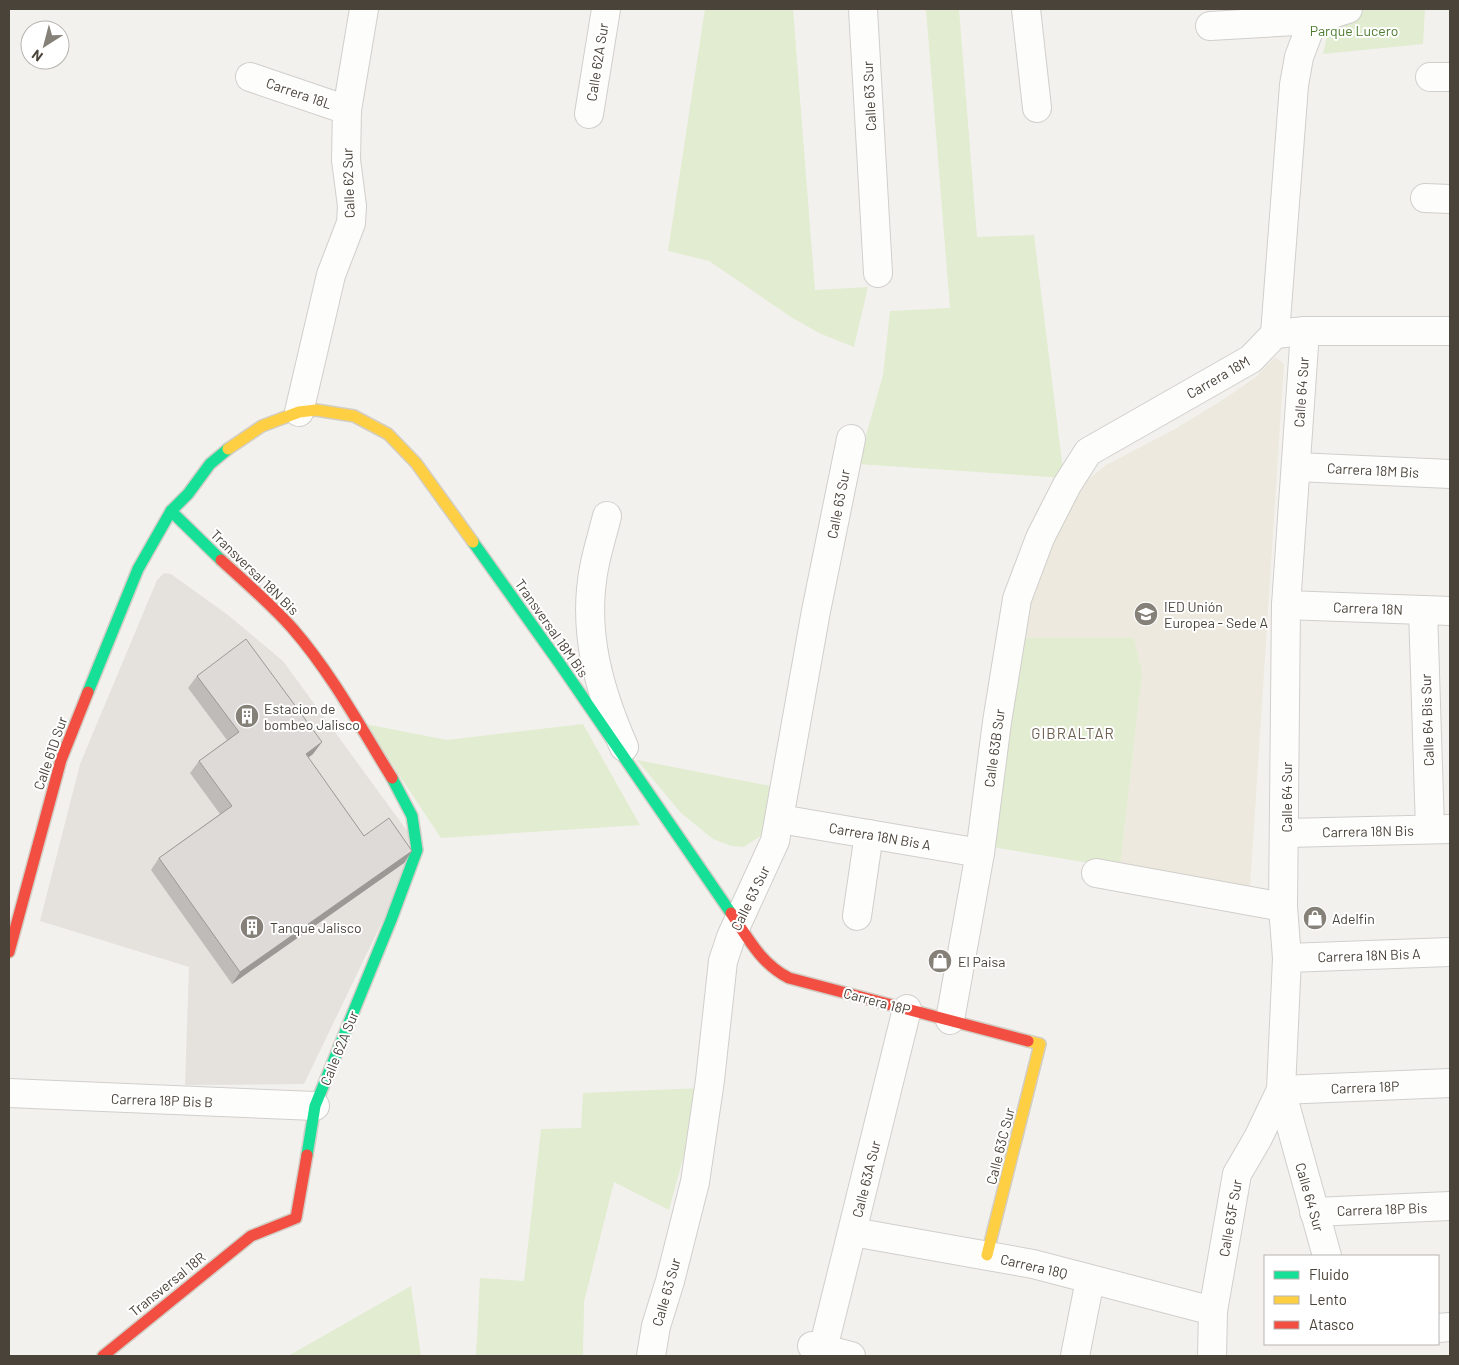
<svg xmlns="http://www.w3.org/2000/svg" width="1459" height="1365" font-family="Barlow,sans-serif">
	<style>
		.industrial { fill: #e5e2de }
		.education { fill: #ede9de }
		.green { fill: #e1ecd0 }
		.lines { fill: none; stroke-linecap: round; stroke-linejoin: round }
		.street-casing { stroke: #d1cfcc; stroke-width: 30 }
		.fast-casing { stroke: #d2cec5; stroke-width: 14 }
		.slow-casing { stroke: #d2cec5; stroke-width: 14 }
		.jam-casing { stroke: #d2cec5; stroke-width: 14 }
		.street { stroke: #fdfdfc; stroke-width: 28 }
		.fast { stroke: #16e098; stroke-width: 11 }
		.slow { stroke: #ffcf43; stroke-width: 11 }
		.jam { stroke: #f24e42; stroke-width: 11 }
		.wall { fill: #bebbb9 }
		.shaded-wall { fill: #9b9996 }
		.building { fill: #dddad7; stroke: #9b9996 }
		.labels { text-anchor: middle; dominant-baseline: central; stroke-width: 4; stroke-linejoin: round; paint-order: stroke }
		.park-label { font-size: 14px; fill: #4b7b2e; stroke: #fff }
		.street-label { font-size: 14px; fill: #4a4339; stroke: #fff }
		.poi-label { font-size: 14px; fill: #4a4339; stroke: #fff; text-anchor: start }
		.neighbourhood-label { font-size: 15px; letter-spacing: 1px; fill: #6c6151; stroke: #fff }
	</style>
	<rect width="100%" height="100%" fill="#f3f1ee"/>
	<polygon class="industrial" points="164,573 171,574 228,615 283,661 408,832 410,864 304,1084 185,1085 189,967 40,921 80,764 157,580"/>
	<polygon class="education" points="1275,357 1284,364 1250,889 1120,868 1142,673 1134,639 1020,638 1030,589 1070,503 1086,481 1106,465 1175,429 1224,399 1256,377"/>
	<g class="green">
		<polygon points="705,9 793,9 815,290 868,287 854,347 819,333 791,317 709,261 668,251"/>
		<polygon points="926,9 959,9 977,237 1034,235 1064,478 858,464 883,375 890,311 950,308"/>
		<polygon points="1333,9 1425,9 1423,44 1323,54"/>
		<polygon points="1020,638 1134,638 1142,673 1120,868 992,847"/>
		<polygon points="365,724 447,740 583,724 640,825 441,838"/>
		<polygon points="637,760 771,786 771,821 762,835 744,847 731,846 713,839 681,813"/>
		<polygon points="702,1088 669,1210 614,1182 584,1302 583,1356 476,1356 480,1278 524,1281 541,1129 581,1128 583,1093"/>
		<polygon points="411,1286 421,1356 288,1356"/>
	</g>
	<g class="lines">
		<g class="street-casing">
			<g id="street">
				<polyline points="863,9 878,273"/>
				<polyline points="1026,9 1037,108"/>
				<polyline points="1210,26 1313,20 1348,9"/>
				<polyline points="250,77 347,110"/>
				<polyline points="1430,77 1450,77"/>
				<polyline points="589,114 606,9"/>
				<polyline points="1425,198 1450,199"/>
				<polyline points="1305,331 1286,605 1283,907 1287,958 1281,1090 1327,1256"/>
				<polyline points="1275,334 1294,85 1299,57 1317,9"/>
				<polyline points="299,412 331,275 351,223 352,206 346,160 347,110 364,9"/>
				<polyline points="1296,467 1450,474"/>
				<path d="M607,516c-4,17 -10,35 -13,52 -12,63 5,122 30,179"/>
				<polyline points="1286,605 1450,611"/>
				<polyline points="1423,610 1430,829"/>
				<polyline points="780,819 980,853"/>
				<polyline points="1286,833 1450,829"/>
				<polyline points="1096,873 1283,907"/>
				<polyline points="857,916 869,834"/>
				<polyline points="1287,958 1450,952"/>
				<polyline points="950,1020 980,853 997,722 1017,599 1040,538 1067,485 1088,452 1251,359 1275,334 1305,331 1450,331"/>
				<polyline points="9,1093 315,1106"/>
				<polyline points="1314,1212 1450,1206"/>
				<polyline points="853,1232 1033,1264 1213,1311"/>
				<polyline points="1438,1328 1450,1327"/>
				<polyline points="812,1346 851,1356"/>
				<polyline points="823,1349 907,1009"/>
				<polyline points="651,1356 656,1326 670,1281 695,1182 710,1080 723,961 731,937 775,841 816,611 851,439"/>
				<polyline points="1075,1356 1090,1280"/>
				<polyline points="1212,1356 1213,1311 1237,1174 1258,1138 1281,1090 1450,1083"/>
			</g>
		</g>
		<g class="fast-casing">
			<g id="fast">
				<polyline points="171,511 221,560"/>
				<polyline points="473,542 560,664 731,913"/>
				<polyline points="88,692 138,569 171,511 188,494 210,464 228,449"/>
				<polyline points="307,1155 315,1106 391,920 417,850 412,816 392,778"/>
			</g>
		</g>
		<g class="slow-casing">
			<g id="slow">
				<polyline points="228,449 262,426 299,412 316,410 354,416 388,434 416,463 473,542"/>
				<polyline points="987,1255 1040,1044 1028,1041"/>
			</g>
		</g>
		<g class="jam-casing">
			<g id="jam">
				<path d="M221,560c24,22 50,44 72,69 39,45 68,99 99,149"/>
				<path d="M731,913c17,25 30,51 58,65l239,63"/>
				<polyline points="9,952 61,760 88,692"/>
				<polyline points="103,1356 251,1236 296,1218 307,1155"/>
			</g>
		</g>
		<use href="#street" class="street"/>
		<use href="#fast" class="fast"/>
		<use href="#slow" class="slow"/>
		<use href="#jam" class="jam"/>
	</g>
	<polygon class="wall" points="197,676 313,754 308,758 364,836 412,851 404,863 232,984 151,870 159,858 220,814 190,773 199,761 227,740 188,688"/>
	<g class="shaded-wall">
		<polygon points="322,742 313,754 297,766 306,754"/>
		<polygon points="412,851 404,863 232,984 240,972"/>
	</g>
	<polygon class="building" points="246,639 322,742 306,754 364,836 389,818 412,851 240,972 159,858 232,806 199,761 239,732 197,676"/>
	<defs>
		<g id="school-disc" transform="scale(1.25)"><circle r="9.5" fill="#858078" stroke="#fff"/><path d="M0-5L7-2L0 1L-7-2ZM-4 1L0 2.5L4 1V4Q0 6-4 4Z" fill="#fff"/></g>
		<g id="building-disc" transform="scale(1.25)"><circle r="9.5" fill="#858078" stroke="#fff"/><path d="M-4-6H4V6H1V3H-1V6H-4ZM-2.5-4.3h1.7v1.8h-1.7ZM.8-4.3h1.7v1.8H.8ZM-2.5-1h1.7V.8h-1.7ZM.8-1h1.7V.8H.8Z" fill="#fff"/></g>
		<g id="shop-disc" transform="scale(1.25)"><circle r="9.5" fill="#858078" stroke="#fff"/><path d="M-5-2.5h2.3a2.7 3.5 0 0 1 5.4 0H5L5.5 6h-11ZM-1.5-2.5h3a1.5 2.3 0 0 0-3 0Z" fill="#fff"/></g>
	</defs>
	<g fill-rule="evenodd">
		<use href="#school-disc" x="1146" y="614"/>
		<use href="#building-disc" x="247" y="716"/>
		<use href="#shop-disc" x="1315" y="918"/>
		<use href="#building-disc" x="252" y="927"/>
		<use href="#shop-disc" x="940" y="961"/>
	</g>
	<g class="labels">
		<g class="park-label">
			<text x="1354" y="30">Parque Lucero</text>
		</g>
		<g class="street-label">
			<text transform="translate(597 62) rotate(-81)">Calle 62A Sur</text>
			<text transform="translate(299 93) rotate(19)">Carrera 18L</text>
			<text transform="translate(869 96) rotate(-93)">Calle 63 Sur</text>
			<text transform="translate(348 183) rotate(-92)">Calle 62 Sur</text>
			<text transform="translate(1218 377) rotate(-30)">Carrera 18M</text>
			<text transform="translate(1301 392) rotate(-86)">Calle 64 Sur</text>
			<text transform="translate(1373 470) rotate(3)">Carrera 18M Bis</text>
			<text transform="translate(838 504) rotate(-79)">Calle 63 Sur</text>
			<text transform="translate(255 572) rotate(44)">Transversal 18N Bis</text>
			<text transform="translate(1368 608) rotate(2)">Carrera 18N</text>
			<text transform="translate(552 628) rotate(55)">Transversal 18M Bis</text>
			<text transform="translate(1427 720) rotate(-92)">Calle 64 Bis Sur</text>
			<text transform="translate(994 748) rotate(-82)">Calle 63B Sur</text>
			<text transform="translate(50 753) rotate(-71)">Calle 61D Sur</text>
			<text transform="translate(1286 797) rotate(-90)">Calle 64 Sur</text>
			<text transform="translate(1368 831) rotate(-1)">Carrera 18N Bis</text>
			<text transform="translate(880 836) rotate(10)">Carrera 18N Bis A</text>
			<text transform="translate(750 898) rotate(-64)">Calle 63 Sur</text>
			<text transform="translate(1369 955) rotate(-2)">Carrera 18N Bis A</text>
			<text transform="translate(877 1001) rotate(15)">Carrera 18P</text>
			<text transform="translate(339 1048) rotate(-68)">Calle 62A Sur</text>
			<text transform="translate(1365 1087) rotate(-2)">Carrera 18P</text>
			<text transform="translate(162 1100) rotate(2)">Carrera 18P Bis B</text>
			<text transform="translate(1000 1146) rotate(-76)">Calle 63C Sur</text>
			<text transform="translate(866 1179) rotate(-76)">Calle 63A Sur</text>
			<text transform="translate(1310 1197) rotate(74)">Calle 64 Sur</text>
			<text transform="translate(1382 1209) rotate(-2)">Carrera 18P Bis</text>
			<text transform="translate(1230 1218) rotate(-80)">Calle 63F Sur</text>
			<text transform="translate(1034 1266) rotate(13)">Carrera 18Q</text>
			<text transform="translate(167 1284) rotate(-39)">Transversal 18R</text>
			<text transform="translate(666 1292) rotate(-74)">Calle 63 Sur</text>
		</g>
		<g class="poi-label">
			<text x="1164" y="606">IED Unión<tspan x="1164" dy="16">Europea - Sede A</tspan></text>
			<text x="264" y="708">Estacion de<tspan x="264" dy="16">bombeo Jalisco</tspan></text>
			<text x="1332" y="918">Adelfin</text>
			<text x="270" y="927">Tanque Jalisco</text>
			<text x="958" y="961">El Paisa</text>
		</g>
		<g class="neighbourhood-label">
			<text x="1073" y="733">GIBRALTAR</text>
		</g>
	</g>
	<rect width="1459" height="1365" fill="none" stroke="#4a4339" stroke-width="20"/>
	<rect x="1264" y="1255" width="175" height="90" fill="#ffffff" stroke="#b7b4b0"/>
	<rect x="1274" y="1271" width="25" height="8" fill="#16e098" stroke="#b7b4b0"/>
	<text x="1309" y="1280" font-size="15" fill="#4a4339">Fluido</text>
	<rect x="1274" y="1296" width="25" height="8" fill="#ffcf43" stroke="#b7b4b0"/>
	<text x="1309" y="1305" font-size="15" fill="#4a4339">Lento</text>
	<rect x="1274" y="1321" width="25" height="8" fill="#f24e42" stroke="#b7b4b0"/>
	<text x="1309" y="1330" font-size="15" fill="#4a4339">Atasco</text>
	<g transform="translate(45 45) rotate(216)"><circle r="24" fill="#ffffff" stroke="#b7b4b0"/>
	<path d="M0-4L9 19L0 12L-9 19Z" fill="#858078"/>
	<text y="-8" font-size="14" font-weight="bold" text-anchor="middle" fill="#4a4339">N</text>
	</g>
</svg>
